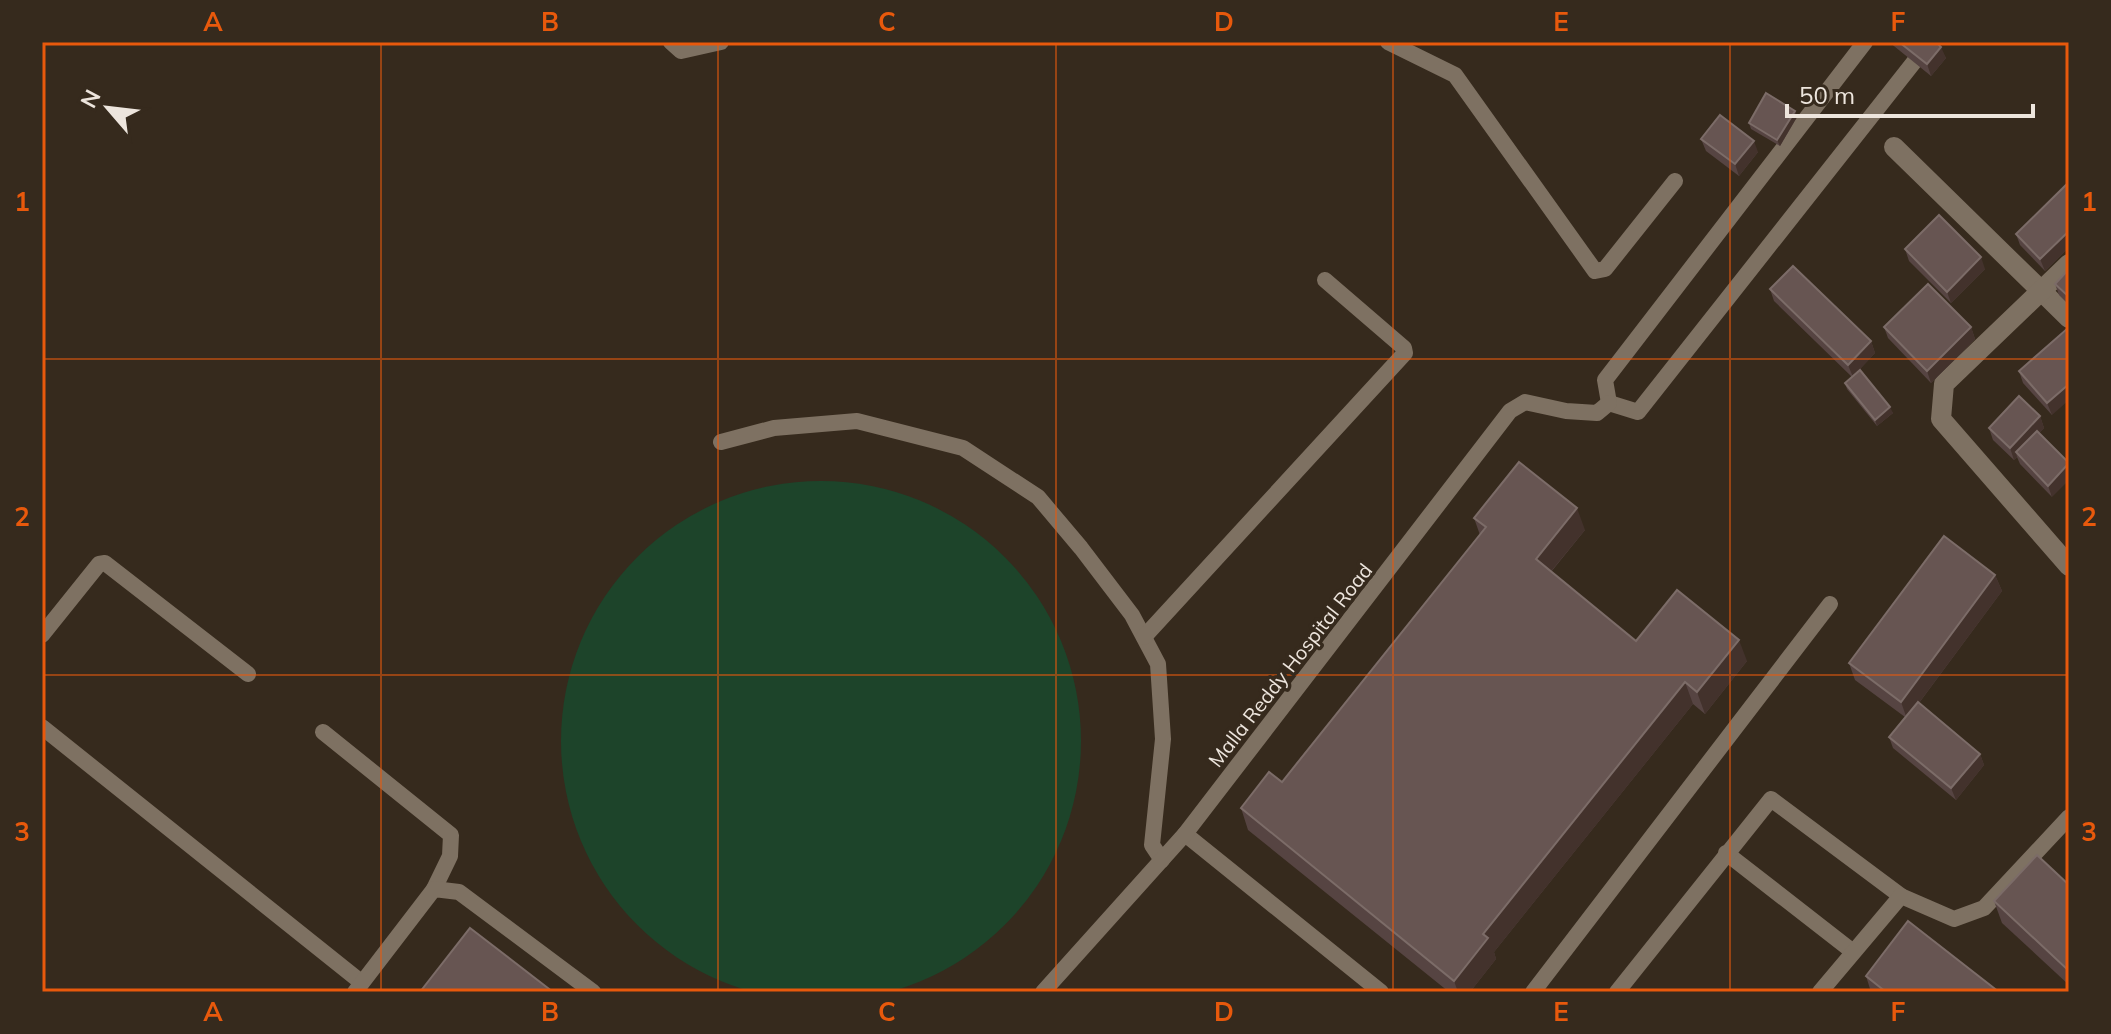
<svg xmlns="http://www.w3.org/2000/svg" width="2111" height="1034" font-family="Mulish,sans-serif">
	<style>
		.green { fill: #1d442a }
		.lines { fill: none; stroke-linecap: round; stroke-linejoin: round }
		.service { stroke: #7e7162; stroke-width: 16 }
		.minor { stroke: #7e7162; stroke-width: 20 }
		.wall { fill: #564442 }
		.shaded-wall { fill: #43322c }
		.building { fill: #675552; stroke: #7c6c68; stroke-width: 2 }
		.grid { fill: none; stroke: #e8590c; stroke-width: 2; stroke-opacity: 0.55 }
		.labels { text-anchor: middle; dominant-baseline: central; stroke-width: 7; stroke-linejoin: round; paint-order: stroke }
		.street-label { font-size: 20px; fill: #ede5dd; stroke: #362a1d }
		.neatline { fill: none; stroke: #e8590c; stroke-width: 3 }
		.grid-label { font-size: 26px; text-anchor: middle; font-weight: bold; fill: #e8590c }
	</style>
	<rect width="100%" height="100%" fill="#362a1d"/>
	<circle class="green" cx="821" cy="741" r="260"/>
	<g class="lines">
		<g class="service">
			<polyline points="671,42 681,51 721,42"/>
			<polyline points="1388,42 1455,75 1595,271 1605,269 1675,181"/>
			<polyline points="1609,403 1638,412 1914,62"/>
			<polyline points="1609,403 1605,380 1865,42"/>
			<polyline points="721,442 774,428 857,421 963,448 1038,497 1081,548 1132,615 1158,664 1163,739 1152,845 1162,860"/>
			<polyline points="42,635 99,564 105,563 248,674"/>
			<polyline points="1144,637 1405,353 1404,348 1325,280"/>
			<polyline points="42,727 361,982"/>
			<polyline points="323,732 451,835 450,856 434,889"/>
			<polyline points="1185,834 1381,992"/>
			<polyline points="1726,853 1852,951"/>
			<polyline points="355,992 434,889 459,892 593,992"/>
			<polyline points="1043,992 1185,834 1510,411 1525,402 1566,411 1597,413 1609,403"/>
			<polyline points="1533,992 1830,604"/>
			<polyline points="1617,992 1771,799 1901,896"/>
			<polyline points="1820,992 1901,896 1954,919 1984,908 2069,817"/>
		</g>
		<g class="minor">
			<polyline points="1894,147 2069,318"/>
			<polyline points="2069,264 1944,384 1941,419 2069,566"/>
		</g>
	</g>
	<g class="wall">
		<polygon points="1889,42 1936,42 1946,58 1931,76"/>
		<polygon points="1795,111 1797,117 1780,146 1751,129 1749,123"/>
		<polygon points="1701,139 1758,152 1739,176 1706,151"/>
		<polygon points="2069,182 2069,247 2045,271 2020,245 2016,234"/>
		<polygon points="1905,249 1985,269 1951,303 1909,261"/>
		<polygon points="2069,269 2069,305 2059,295 2055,284"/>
		<polygon points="1770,289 1871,341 1875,353 1856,373 1893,413 1877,426 1847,389 1845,383 1852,377 1774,301"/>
		<polygon points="1884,327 1971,327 1975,339 1931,383 1888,338"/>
		<polygon points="2068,328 2052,415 2023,383 2019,371"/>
		<polygon points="2040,416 2044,428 2039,433 2052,497 2020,464 2017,457 2014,460 1993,440 1989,428"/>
		<polygon points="1474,518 1585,530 1551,572 1636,641 1747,661 1705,714 1693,704 1494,952 1496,959 1470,992 1449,992 1248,830 1241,808 1282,782 1480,535"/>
		<polygon points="1995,575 2002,591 1919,703 1980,754 1984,765 1956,800 1893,748 1889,737 1905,717 1855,680 1849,663"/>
		<polygon points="2069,885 2069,985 2002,923 1994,901"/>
		<polygon points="1866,976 1999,992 1871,992"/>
	</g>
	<g class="shaded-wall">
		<polygon points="1941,47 1946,58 1931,76 1927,64"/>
		<polygon points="1795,111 1797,117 1780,146 1777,140"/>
		<polygon points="1754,141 1758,152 1739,176 1735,164"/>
		<polygon points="2069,231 2069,247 2045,271 2040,259"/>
		<polygon points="1981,257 1985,269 1951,303 1947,292"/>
		<polygon points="1971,327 1975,339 1931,383 1927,371"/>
		<polygon points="1871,341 1875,353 1853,377 1848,365"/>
		<polygon points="2069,384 2069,400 2052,415 2047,403"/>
		<polygon points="1890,407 1893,413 1877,426 1875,420"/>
		<polygon points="2040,416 2044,428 2018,455 2016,452 2017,457 2014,460 2010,448"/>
		<polygon points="2069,464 2069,480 2052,497 2048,486"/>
		<polygon points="1577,508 1585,530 1543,581 1536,559"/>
		<polygon points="1995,575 2002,591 1907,719 1901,702"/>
		<polygon points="1739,640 1747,661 1705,714 1697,692"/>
		<polygon points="1685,682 1693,704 1494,952 1496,959 1470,992 1458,992 1454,981 1483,934"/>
		<polygon points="1980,754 1984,765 1956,800 1951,788"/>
	</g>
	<g class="building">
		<polygon points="1899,42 1936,42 1941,47 1927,64"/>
		<polygon points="1766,93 1795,111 1777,140 1749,123"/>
		<polygon points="1720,115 1754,141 1735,164 1701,139"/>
		<polygon points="2069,182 2069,231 2040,259 2016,234"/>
		<polygon points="1939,215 1981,257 1947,292 1905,249"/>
		<polygon points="1793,266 1871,341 1848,365 1770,289"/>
		<polygon points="2069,269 2069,297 2055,284"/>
		<polygon points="1928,284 1971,327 1927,371 1884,327"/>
		<polygon points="2068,328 2069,329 2069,384 2047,403 2019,371"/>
		<polygon points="1860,370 1890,407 1875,420 1845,383"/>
		<polygon points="2019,396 2040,416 2010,448 1989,428"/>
		<polygon points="2037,431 2069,463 2048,486 2016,452"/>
		<polygon points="1519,462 1577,508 1536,559 1636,641 1677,590 1739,640 1697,692 1685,682 1483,934 1488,938 1454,981 1241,808 1269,772 1282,782 1486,527 1474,518"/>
		<polygon points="1944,536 1995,575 1901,702 1849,663"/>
		<polygon points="1918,702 1980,754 1951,788 1889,737"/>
		<polygon points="2037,855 2069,885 2069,971 1994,901"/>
		<polygon points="1908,921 1999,992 1886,992 1866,976"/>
		<polygon points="470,928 553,992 420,992"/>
	</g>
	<path class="grid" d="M381,42v950M718,42v950M1056,42v950M1393,42v950M1730,42v950M42,359h2027M42,675h2027"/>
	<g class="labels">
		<g class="street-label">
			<text transform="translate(1290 665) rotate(-52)">Malla Reddy Hospital Road</text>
		</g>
	</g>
	<rect width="2111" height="1034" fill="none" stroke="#362a1d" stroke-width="88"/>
	<g transform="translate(108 108) rotate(298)" stroke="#362a1d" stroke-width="6" paint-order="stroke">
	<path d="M0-6L14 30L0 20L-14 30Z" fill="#ede5dd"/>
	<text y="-12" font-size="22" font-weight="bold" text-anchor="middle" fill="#ede5dd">N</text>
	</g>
	<path d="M1787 104v12h246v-12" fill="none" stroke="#ede5dd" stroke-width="4"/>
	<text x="1799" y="104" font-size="24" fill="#ede5dd" stroke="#362a1d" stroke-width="6" paint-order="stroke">50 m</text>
	<rect x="44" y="44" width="2023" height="946" class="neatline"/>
	<g class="grid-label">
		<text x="213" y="31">A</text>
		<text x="550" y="31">B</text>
		<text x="887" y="31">C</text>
		<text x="1224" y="31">D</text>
		<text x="1561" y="31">E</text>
		<text x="1898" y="31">F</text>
		<text x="22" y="211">1</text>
		<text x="2089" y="211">1</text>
		<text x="22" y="526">2</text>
		<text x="2089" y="526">2</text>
		<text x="22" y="841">3</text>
		<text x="2089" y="841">3</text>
		<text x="213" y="1021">A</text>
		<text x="550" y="1021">B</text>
		<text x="887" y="1021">C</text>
		<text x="1224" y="1021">D</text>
		<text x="1561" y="1021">E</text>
		<text x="1898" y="1021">F</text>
	</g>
</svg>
